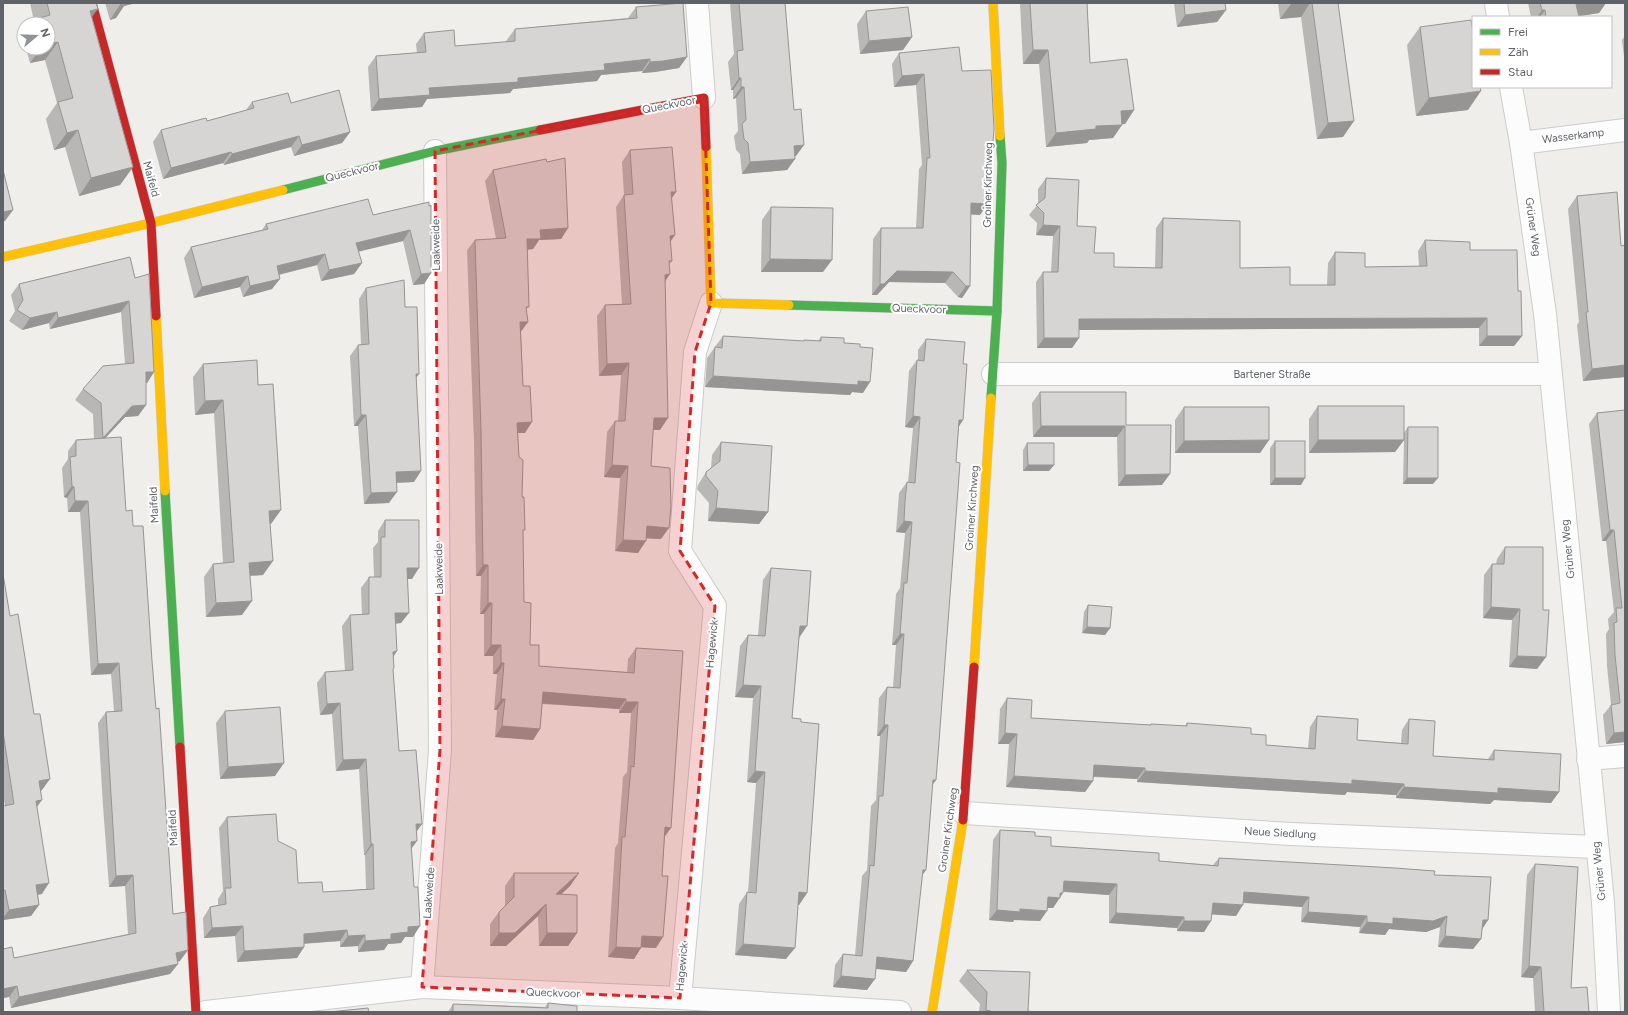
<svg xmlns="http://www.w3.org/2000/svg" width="1628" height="1015" font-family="Figtree,sans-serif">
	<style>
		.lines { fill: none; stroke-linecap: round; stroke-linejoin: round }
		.street-casing { stroke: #cbcccc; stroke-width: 24 }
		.fast-casing { stroke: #cacacb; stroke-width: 10 }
		.slow-casing { stroke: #cacacb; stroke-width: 10 }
		.jam-casing { stroke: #cacacb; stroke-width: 10 }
		.street { stroke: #fdfcfc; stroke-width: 22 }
		.fast { stroke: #4caf50; stroke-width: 9 }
		.slow { stroke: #ffc107; stroke-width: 9 }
		.jam { stroke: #c62828; stroke-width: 9 }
		.wall { fill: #b8b7b5 }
		.shaded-wall { fill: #969594 }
		.building { fill: #d6d5d3; stroke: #969594 }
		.marked { fill: #d62828; fill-opacity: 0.2; stroke: #d62828; stroke-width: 3; stroke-dasharray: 8 5; stroke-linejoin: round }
		.labels { text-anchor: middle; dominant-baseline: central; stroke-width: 4; stroke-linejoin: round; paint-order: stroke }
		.street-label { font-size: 11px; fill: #5f6368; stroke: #fff }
	</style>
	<rect width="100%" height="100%" fill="#efeeea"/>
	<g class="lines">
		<g class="street-casing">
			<g id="street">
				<polyline points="697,3 704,98"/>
				<polyline points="1496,3 1498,17"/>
				<polyline points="1511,87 1521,143 1545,314 1603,902 1609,1012"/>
				<polyline points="1521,143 1625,130"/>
				<polyline points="993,374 1550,374"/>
				<polyline points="1588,759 1625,756"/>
				<polyline points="964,813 1291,834 1596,847"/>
				<polyline points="422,987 440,750 435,151"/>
				<polyline points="680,998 715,606 680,551 695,352 711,303"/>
				<polyline points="206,1012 422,987 680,998 900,1012"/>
			</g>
		</g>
		<g class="fast-casing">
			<g id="fast">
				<polyline points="283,190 435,151 540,130"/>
				<polyline points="789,305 997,311"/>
				<polyline points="991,398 997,311 1002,163 1000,136"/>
				<polyline points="165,491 180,747"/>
			</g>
		</g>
		<g class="slow-casing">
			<g id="slow">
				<polyline points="993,3 1000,136"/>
				<polyline points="706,147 711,303 789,305"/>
				<polyline points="3,257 151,223 283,190"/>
				<polyline points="156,316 165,491"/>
				<polyline points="974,667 991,398"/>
				<polyline points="932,1012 963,820"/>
			</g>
		</g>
		<g class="jam-casing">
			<g id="jam">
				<polyline points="92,3 151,223 156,316"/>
				<polyline points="540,130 704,98 706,147"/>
				<polyline points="180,747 196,1012"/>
				<polyline points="963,820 974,667"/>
			</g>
		</g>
		<use href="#street" class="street"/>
		<use href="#fast" class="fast"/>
		<use href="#slow" class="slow"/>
		<use href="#jam" class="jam"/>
	</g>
	<g class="wall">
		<polygon points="30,3 96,3 92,17 133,167 120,185 79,196 65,147 54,150 46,119 57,103 45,60 30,63 26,48 48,48 48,24 32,24 34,21"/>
		<polygon points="105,3 136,3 124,6 116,18 110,20"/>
		<polygon points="730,3 785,3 796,156 795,156 795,159 787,170 742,174 740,154 736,150 734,136 738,131 736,98 733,99 733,90 731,90 728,62 734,54"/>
		<polygon points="1020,3 1087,3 1090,63 1134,110 1125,124 1122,124 1113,138 1089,140 1087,143 1046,147 1039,64 1023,64"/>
		<polygon points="1174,3 1225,3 1226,10 1217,22 1177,27"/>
		<polygon points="1278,3 1340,3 1338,6 1343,137 1317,139 1301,17 1280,19"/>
		<polygon points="1528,3 1606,3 1599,13 1579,16 1579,17 1531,17"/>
		<polygon points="636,7 687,57 679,68 655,72 642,73 642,71 601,75 597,81 513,89 510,93 427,99 422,107 371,111 368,67 376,56 417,53 416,44 424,33 455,46 506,42 506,41 515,29 628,18"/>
		<polygon points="866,11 912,37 903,50 860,54 857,24"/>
		<polygon points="1420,27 1468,110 1416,116 1407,45"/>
		<polygon points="1625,36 1625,65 1622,40"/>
		<polygon points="899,53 962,71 980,215 971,214 970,286 962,298 958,297 945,283 889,282 877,295 872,295 873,239 881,228 916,228 919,169 922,165 916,85 894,87 892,64"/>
		<polygon points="252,102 291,103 350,132 342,143 294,156 291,147 224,165 223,163 163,179 153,142 161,130 207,121 246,110"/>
		<polygon points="630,150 671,198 670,242 672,261 669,265 665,281 660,430 653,430 651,466 661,539 646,538 638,553 615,551 620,478 604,477 607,432 615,421 618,421 621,375 599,376 597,316 605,305 622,304 616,207 624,195 622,162"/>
		<polygon points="547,162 568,228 561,239 539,240 533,249 527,250 529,307 526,309 521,332 525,433 518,433 519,457 522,497 524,602 530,645 539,666 627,672 628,659 636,648 665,836 656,948 641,947 634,959 608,957 615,848 618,843 623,777 627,772 631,713 619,713 619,709 542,704 540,729 533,740 495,737 497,710 494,710 497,674 493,674 493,656 484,656 484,614 480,614 481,576 476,576 474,442 467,250 475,240 496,239 485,181 493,170"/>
		<polygon points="1046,178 1077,226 1094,253 1114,267 1155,268 1156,228 1163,218 1240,268 1290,285 1327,285 1328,263 1335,252 1365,267 1419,266 1418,251 1425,240 1470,250 1518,291 1522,336 1514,346 1479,346 1479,328 1079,330 1079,338 1072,348 1037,348 1036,282 1043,272 1051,272 1053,236 1036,235 1037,223 1029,215 1038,204 1038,189"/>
		<polygon points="1577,196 1621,246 1625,377 1583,381 1577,325 1579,322 1568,209"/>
		<polygon points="429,202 431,273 424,284 413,285 403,241 358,251 362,263 354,274 321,281 317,265 279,275 272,289 243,297 240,287 194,298 184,258 191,247 262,230 266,224 373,215"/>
		<polygon points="771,207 823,272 761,272 762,220"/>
		<polygon points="130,257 154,372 147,383 146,383 146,405 138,416 125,417 105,438 126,511 133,526 152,661 173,914 180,961 177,962 178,964 170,974 11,1008 9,997 3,998 3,949 14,958 128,934 125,886 109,887 103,806 98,723 106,712 114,711 111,674 91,675 80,512 68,512 67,498 64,497 62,468 68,459 68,451 76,440 94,439 93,414 75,400 83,389 125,364 121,312 50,329 49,323 22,330 9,321 15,311 11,295 19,284"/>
		<polygon points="366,288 405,307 416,378 414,482 396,483 389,503 364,504 358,426 354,426 350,356 358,345 361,345 359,299"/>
		<polygon points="723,336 803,341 804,340 818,341 821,337 860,347 863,393 852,392 850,395 705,387 707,358"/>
		<polygon points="926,339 963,364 963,420 959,426 956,462 936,780 932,785 926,870 922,875 913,961 906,972 876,969 867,990 833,987 835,965 843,954 855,955 862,876 867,870 871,806 876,800 880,736 877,736 879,698 887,687 893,687 896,645 892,645 896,594 900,588 905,533 896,532 899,493 907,482 908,483 913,428 905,427 909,371 917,360 918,360 918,350"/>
		<polygon points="203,364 258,385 271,524 270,524 263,575 250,576 242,615 206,617 204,577 213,564 223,563 214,413 195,415 193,377"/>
		<polygon points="1040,392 1126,425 1162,485 1118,486 1117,437 1033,437 1032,403"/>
		<polygon points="1318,406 1404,433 1408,427 1433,484 1403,484 1404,440 1395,452 1309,453 1309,419"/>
		<polygon points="1184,407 1269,440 1260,453 1175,453 1175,420"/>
		<polygon points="1625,410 1625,742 1606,744 1603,715 1611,705 1607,666 1606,634 1609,629 1608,619 1614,612 1606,541 1602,541 1589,424 1597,413"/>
		<polygon points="1275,441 1301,485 1270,485 1270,448"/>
		<polygon points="721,442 768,512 759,524 708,521 709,503 697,489 698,485 706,472 711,468 712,455"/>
		<polygon points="1027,443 1054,465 1049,471 1023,471 1023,450"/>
		<polygon points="385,520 412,579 407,579 401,623 395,624 397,651 393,657 393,670 399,751 422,824 416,832 411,849 413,937 405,937 401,943 388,944 384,950 358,952 358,946 340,947 340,941 304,944 304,947 297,958 237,962 235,936 204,938 203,918 210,907 218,905 218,899 223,891 219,828 227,817 278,841 298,883 323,892 366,889 365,855 364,855 359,769 336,771 332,714 320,715 317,683 325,672 345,671 342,626 350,615 362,615 361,588 369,577 374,577 373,548 378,542 378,531"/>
		<polygon points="1505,547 1543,610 1546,657 1537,669 1509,667 1512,620 1483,618 1484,575 1492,564 1496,564 1497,559"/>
		<polygon points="771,568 799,638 792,718 807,893 799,905 798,904 786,959 735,955 739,904 747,892 748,892 756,783 747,782 753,698 735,697 740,646 748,635 758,635 763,580"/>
		<polygon points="3,574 10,616 42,790 41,791 37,807 42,894 38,895 39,905 31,916 3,920 3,806 5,806 3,794"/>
		<polygon points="1088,605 1110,628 1105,635 1082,633 1084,612"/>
		<polygon points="1007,698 1031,718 1150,725 1151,724 1185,726 1187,723 1251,734 1266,745 1308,748 1310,727 1317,716 1357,740 1401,743 1402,730 1409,719 1433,756 1488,759 1494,750 1559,792 1551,803 1494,800 1490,804 1396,798 1396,795 1347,792 1345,795 1137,782 1137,779 1093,777 1093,781 1085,792 1006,787 1009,744 998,744 1000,709"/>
		<polygon points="225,711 275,776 220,779 216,723"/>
		<polygon points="1000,830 1035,836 1051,846 1159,861 1213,865 1219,858 1434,875 1488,920 1482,929 1481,939 1473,949 1438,947 1440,927 1426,932 1389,929 1385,935 1359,933 1360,927 1301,922 1302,907 1243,903 1236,916 1212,914 1204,932 1177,931 1177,928 1109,923 1109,895 1063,892 1053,908 1048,908 1040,921 1014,920 1013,922 989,920 993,840"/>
		<polygon points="1535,864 1571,988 1589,1012 1535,1012 1533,978 1521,977 1527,875"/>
		<polygon points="514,873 579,873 570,886 561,894 577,933 568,946 539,946 538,916 506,946 490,946 490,924 499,912 505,906 505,886"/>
		<polygon points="967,970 1028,1011 1035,1012 979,1012 980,1004 959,981"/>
		<polygon points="548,1003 577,1012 448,1012 453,1004 545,1007"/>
	</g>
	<g class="shaded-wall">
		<polygon points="121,3 136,3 124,6 116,18 110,20"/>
		<polygon points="1297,3 1310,3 1301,17 1280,19 1291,4"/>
		<polygon points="1585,3 1606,3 1599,13 1575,17 1576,4"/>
		<polygon points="98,9 85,26 90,11"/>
		<polygon points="1226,10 1217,22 1177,27 1185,15"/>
		<polygon points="1542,10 1545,10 1540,17 1537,17"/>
		<polygon points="912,37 903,50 860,54 869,41"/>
		<polygon points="58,42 45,60 30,63 41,48 48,48 48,44"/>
		<polygon points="1033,50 1048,50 1039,64 1023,64"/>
		<polygon points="687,57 679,68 655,72 642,73 650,62"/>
		<polygon points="650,59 642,71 601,75 597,81 513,89 510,93 427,99 422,107 371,111 379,99 429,88 518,78 604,64"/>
		<polygon points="924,74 916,85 894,87 902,76"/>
		<polygon points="739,78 741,78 733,90 731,90"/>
		<polygon points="741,87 744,87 736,98 733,99"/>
		<polygon points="1481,91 1468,110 1416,116 1429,98"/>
		<polygon points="1134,110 1125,124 1111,125 1121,111"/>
		<polygon points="1354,121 1343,137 1317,139 1328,123"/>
		<polygon points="1122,125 1113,138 1089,140 1087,143 1046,147 1056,133 1096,126"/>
		<polygon points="78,130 65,147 54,150 67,133"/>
		<polygon points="350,132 342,143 294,156 302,145"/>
		<polygon points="299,136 291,147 224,165 232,154"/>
		<polygon points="804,145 796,156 786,157 794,146"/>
		<polygon points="231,152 223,163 163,179 171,168"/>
		<polygon points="795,159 787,170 742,174 750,162"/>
		<polygon points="133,167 120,185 79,196 91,178"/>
		<polygon points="671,192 676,192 668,204"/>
		<polygon points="971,203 988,204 980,215 963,214"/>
		<polygon points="13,210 5,221 3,221 3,212"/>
		<polygon points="1043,225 1060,226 1053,236 1036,235"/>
		<polygon points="568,228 561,239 539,240 533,249 519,250 527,239 540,230"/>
		<polygon points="410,230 403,241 349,254 356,243"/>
		<polygon points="675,235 667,247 670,236"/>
		<polygon points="325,254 317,265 269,277 277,266"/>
		<polygon points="770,259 832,260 823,272 761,272"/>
		<polygon points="362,263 354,274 321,281 329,270"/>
		<polygon points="897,271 953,272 945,283 889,282 877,295 872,295 880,284"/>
		<polygon points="431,273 424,284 413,285 421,274"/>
		<polygon points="670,274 662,286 665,275"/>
		<polygon points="248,276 240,287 194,298 202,287"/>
		<polygon points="280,279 272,289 243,297 250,286"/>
		<polygon points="966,286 970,286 962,298 958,297"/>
		<polygon points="129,301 121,312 50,329 58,318"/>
		<polygon points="57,312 49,323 22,330 30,318"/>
		<polygon points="1487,318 1479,328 1072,330 1079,319"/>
		<polygon points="520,322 528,322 520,333"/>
		<polygon points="1487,336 1522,336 1514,346 1479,346"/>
		<polygon points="1044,338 1079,338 1072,348 1037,348"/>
		<polygon points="629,363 621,375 599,376 607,364"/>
		<polygon points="1625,365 1625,377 1583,381 1592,369"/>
		<polygon points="146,372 154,372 147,383 138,383"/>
		<polygon points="416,374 419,374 412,384"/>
		<polygon points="713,376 858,381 870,382 863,393 852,392 850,395 705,387"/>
		<polygon points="223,400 214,413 195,415 205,401"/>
		<polygon points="146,405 138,416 125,417 95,449 103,438 132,406"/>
		<polygon points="361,415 366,415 358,426 354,426"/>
		<polygon points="913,416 920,417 913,428 905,427"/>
		<polygon points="654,418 668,418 660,430 646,429"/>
		<polygon points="959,420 963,420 956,431"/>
		<polygon points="532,422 525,433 509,433 517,423"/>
		<polygon points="1041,426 1125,426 1117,437 1033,437"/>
		<polygon points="1269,440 1260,453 1175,453 1184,441"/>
		<polygon points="1318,440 1404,440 1395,452 1309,453"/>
		<polygon points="612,465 628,466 620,478 604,477"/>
		<polygon points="1028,465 1054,465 1049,471 1023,471"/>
		<polygon points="421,471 414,482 388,483 396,472"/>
		<polygon points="1170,474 1162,485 1118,486 1125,475"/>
		<polygon points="1275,478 1305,478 1301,485 1270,485"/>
		<polygon points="1407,478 1438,478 1433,484 1403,484"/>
		<polygon points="72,486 74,487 67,498 64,497"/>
		<polygon points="397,492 389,503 364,504 371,493"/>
		<polygon points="75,501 88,501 80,512 68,512"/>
		<polygon points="716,508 768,512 759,524 708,521"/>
		<polygon points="281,510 271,524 260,525 269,511"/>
		<polygon points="904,521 912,522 905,533 896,532"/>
		<polygon points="647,526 669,528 661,539 638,538"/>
		<polygon points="1610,530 1614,530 1606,541 1602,541"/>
		<polygon points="623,540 646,541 638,553 615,551"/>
		<polygon points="273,561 263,575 239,576 249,563"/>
		<polygon points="483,565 488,565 481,576 476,576"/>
		<polygon points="407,568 419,568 412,579 399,579"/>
		<polygon points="252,601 242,615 206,617 216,603"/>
		<polygon points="488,603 492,603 484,614 480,614"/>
		<polygon points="1491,607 1520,609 1512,620 1483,618"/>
		<polygon points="395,613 409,613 401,623 387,624"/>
		<polygon points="800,626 807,626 799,638 792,637"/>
		<polygon points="1087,627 1110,628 1105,635 1082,633"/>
		<polygon points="900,634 904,634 896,645 892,645"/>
		<polygon points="491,645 501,645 493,656 484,656"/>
		<polygon points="397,651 390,662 393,652"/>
		<polygon points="1517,656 1546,657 1537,669 1509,667"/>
		<polygon points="119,663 111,674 91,675 98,664"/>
		<polygon points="501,663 504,663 497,674 493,674"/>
		<polygon points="743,685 761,686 753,698 735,697"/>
		<polygon points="543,692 626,699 619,709 536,703"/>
		<polygon points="501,699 505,699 497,710 494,710"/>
		<polygon points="626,702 638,702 631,713 619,713"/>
		<polygon points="340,703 332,714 320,715 327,704"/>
		<polygon points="884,725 888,725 880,736 877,736"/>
		<polygon points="502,726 540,729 533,740 495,737"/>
		<polygon points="1625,732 1625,742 1606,744 1614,733"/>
		<polygon points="1005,733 1017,734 1009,744 998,744"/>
		<polygon points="366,759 359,769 336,771 343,760"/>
		<polygon points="284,763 275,776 220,779 228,767"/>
		<polygon points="1094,765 1145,768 1137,779 1086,776"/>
		<polygon points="755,771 765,772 756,783 747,782"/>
		<polygon points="1145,771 1352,780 1404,784 1396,795 1347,792 1345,795 1137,782"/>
		<polygon points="1014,776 1093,781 1085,792 1006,787"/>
		<polygon points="50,779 42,790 31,792 39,781"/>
		<polygon points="933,780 936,780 928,791"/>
		<polygon points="1404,787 1498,788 1559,792 1551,803 1494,800 1490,804 1396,798"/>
		<polygon points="42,800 34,811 36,801"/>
		<polygon points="416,824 422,824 414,835"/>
		<polygon points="665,827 671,828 663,839"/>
		<polygon points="417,841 409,852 411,842"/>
		<polygon points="371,844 373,844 365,855 364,855"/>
		<polygon points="923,870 926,870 918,881"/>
		<polygon points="579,873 570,886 548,907 556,894"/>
		<polygon points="133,875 125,886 109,887 116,876"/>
		<polygon points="1064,881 1117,884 1109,895 1056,891"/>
		<polygon points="49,883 42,894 28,896 36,885"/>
		<polygon points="799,892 807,893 799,905 791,904"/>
		<polygon points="1244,892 1309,897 1302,907 1236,902"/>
		<polygon points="1060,893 1063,893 1053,908 1041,908 1048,897"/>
		<polygon points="1213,903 1243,905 1236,916 1205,914"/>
		<polygon points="546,904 538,916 506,946 490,946 499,933"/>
		<polygon points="39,905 31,916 3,920 3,918 9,910"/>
		<polygon points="1020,909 1047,911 1040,921 1014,920 1013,922 989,920 997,910"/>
		<polygon points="1308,912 1367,916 1360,927 1301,922"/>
		<polygon points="1116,913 1184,917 1177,928 1109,923"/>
		<polygon points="1447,916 1440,927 1426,932 1389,929 1385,935 1359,933 1367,922 1393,918"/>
		<polygon points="1483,920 1488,920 1481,931"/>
		<polygon points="1184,921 1211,921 1204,932 1177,931"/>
		<polygon points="243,926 235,936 204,938 212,928"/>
		<polygon points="420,926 413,937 405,937 401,943 388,944 384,950 358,952 365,941 391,934 408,927"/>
		<polygon points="347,930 340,941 296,944 304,934"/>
		<polygon points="547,933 577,933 568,946 539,946"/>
		<polygon points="365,935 358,946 340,947 348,936"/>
		<polygon points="642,936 663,937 656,948 635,947"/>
		<polygon points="1445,936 1481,939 1473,949 1438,947"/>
		<polygon points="743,944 795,948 786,959 735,955"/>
		<polygon points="304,947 297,958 237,962 244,951"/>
		<polygon points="616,947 641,948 634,959 608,957"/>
		<polygon points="188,950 180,961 168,964 176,953"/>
		<polygon points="877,957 913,961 906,972 870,968"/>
		<polygon points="178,964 170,974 11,1008 19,997"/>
		<polygon points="1529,966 1541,967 1533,978 1521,977"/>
		<polygon points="841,976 875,979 867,990 833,987"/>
		<polygon points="17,986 9,997 3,998 3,989"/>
		<polygon points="986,1010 991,1011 990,1012 985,1012"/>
	</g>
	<g class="building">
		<polygon points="47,3 96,3 98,9 90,11 133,167 91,178 78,130 67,133 58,102 73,98 58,42 48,44 48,24 37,24 36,19 50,15"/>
		<polygon points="683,3 687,57 663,61 650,62 650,59 604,64 605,70 518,78 518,82 429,88 430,95 379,99 376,56 426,52 424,33 454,30 455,46 515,41 515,29 637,18 636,7"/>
		<polygon points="739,3 785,3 794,110 801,109 804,145 794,146 795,159 750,162 748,143 744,139 742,124 746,120 744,87 741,87 741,78 739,78 737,51 743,50"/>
		<polygon points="1030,3 1087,3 1090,63 1127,59 1134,110 1121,111 1122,125 1096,126 1096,129 1056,133 1048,50 1033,50"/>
		<polygon points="1184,3 1225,3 1226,10 1185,15"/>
		<polygon points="1312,3 1338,3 1354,121 1328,123"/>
		<polygon points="1540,3 1585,3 1576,4 1579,17 1546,17 1545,10 1542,10"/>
		<polygon points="908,7 912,37 869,41 866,11"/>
		<polygon points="1471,20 1473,32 1473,87 1480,87 1481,91 1429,98 1420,27"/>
		<polygon points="959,47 962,71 991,70 994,129 988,204 971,203 970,286 966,286 953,272 897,271 884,284 880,284 881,228 923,228 927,158 930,158 924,74 902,76 899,53"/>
		<polygon points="339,90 350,132 302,145 299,136 232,154 231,152 171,168 161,130 206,118 207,121 254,108 252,102 288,93 291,103"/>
		<polygon points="672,147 676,192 671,192 675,235 670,236 672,261 669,261 670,274 665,275 668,418 654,418 651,466 670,468 671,507 669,528 647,526 646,541 623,540 628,466 612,465 615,421 625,421 629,363 607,364 605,305 631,304 624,195 633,194 630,150"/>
		<polygon points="565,158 568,228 540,230 541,239 527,239 529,307 526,307 528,322 520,322 523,386 530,386 532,422 517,423 519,457 523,460 522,497 524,497 525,530 523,530 524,602 531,603 530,645 539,645 539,666 634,673 636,648 683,651 671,828 665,827 662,876 668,876 663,937 642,936 641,948 616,947 622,837 625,837 631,766 634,767 638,702 626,702 626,699 543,692 540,729 502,726 505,699 501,699 504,663 501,663 501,645 491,645 492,603 488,603 488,565 483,565 481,431 475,240 506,238 493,170 546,159 547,162"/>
		<polygon points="3,170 13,210 3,212"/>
		<polygon points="1046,178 1079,180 1077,226 1096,227 1094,253 1114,253 1114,267 1162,268 1163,218 1240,221 1240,268 1290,267 1290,285 1335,285 1335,252 1365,253 1365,267 1427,266 1425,240 1470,242 1470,250 1517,250 1518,291 1521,291 1522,336 1487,336 1487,318 1079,319 1079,338 1044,338 1043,272 1058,272 1060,226 1043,225 1044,213 1036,205 1045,198"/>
		<polygon points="1617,192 1621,246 1625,245 1625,365 1592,369 1586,312 1588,312 1577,196"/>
		<polygon points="368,199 373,215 429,202 429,206 431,205 431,273 421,274 410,230 356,243 362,263 329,270 325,254 277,266 280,279 250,286 248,276 202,287 191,247 268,229 266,224"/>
		<polygon points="771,207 833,208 832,260 770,259"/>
		<polygon points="130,257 135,278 149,274 154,372 146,372 146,405 132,406 103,438 101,403 83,389 103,366 134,363 129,301 58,318 57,312 30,318 17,310 23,300 19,284"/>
		<polygon points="404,280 405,307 417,307 419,374 416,374 421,471 396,472 397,492 371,493 366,415 361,415 358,345 369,344 366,288"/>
		<polygon points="723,336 804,341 804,340 821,341 821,337 844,338 844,343 860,344 860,347 873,348 870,382 858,381 858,385 713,376 715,347 722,348"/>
		<polygon points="926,339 965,342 963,364 967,364 963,420 959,420 956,462 960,463 938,755 936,780 933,780 926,870 923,870 913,961 877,957 875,979 841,976 843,954 862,956 870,865 874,866 879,796 883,796 888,725 884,725 887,687 900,688 904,634 900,634 904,583 907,583 912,522 904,521 905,501 907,482 915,483 920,417 913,416 917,360 924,361"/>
		<polygon points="257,360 258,385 273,384 281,510 269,511 273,561 249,563 252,601 216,603 213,564 234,562 223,400 205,401 203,364"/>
		<polygon points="1040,392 1126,392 1126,425 1171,425 1170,474 1125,475 1125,426 1041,426"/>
		<rect x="1318" y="406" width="86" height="34"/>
		<polygon points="1184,407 1269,407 1269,440 1184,441"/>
		<polygon points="1625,410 1625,732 1614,733 1611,705 1620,703 1615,655 1614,623 1617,622 1616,608 1622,608 1614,530 1610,530 1597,413"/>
		<polygon points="1408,427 1438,427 1438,478 1407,478"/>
		<polygon points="121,437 126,511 132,510 133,526 143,526 152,661 156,709 159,708 173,914 186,912 188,950 176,953 178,964 19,997 17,986 3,989 3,949 12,947 14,958 136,933 133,875 116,876 111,795 106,712 122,711 119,663 98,664 88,501 75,501 74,487 72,486 70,457 76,456 76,440"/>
		<rect x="1275" y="441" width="30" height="37"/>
		<polygon points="721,442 772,446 768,512 716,508 718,491 706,476 706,472 720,461"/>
		<polygon points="1027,443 1054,443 1054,465 1028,465"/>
		<polygon points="385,520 419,520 419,568 407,568 409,613 395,613 397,651 393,652 394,668 393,669 399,751 416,750 422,824 416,824 417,841 411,842 414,887 418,887 420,926 408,927 408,932 391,934 391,939 365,941 365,935 348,936 347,930 304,934 304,947 244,951 243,926 212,928 210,907 226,904 225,888 231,888 227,817 276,814 278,841 296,850 298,883 322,882 323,892 374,889 373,844 371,844 366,759 343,760 340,703 327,704 325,672 353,670 350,615 369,614 369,577 381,577 381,537 385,537"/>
		<polygon points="1505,547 1543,547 1543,610 1549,610 1546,657 1517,656 1520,609 1491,607 1492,564 1504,564"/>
		<polygon points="771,568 811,571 807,626 800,626 792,718 801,719 801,722 819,724 807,893 799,892 795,948 743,944 747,892 756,893 765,772 755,771 761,686 743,685 748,635 765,636"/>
		<polygon points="3,574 10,616 18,614 34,714 40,714 50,779 39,781 42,800 36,801 49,883 36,885 39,905 9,910 5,890 3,890 3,806 14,804 3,732"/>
		<polygon points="1088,605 1112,607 1110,628 1087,627"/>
		<polygon points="1007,698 1032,700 1031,718 1151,725 1151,724 1187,726 1187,723 1251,728 1251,734 1266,735 1266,745 1315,749 1317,716 1358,719 1357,740 1408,744 1409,719 1435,721 1433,756 1494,760 1494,750 1561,754 1559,792 1498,788 1498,793 1404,787 1404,784 1352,780 1352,784 1145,771 1145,768 1094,765 1093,781 1014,776 1017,734 1005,733"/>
		<polygon points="280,707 284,763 228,767 225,711"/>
		<polygon points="1000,830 1035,832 1035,836 1051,837 1051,846 1159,853 1159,861 1218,866 1219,858 1395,868 1435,871 1434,875 1491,877 1488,920 1483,920 1481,939 1445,936 1447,916 1433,921 1393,918 1393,924 1367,922 1367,916 1308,912 1309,897 1244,892 1243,905 1213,903 1211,921 1184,921 1184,917 1116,913 1117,884 1064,881 1063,893 1060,893 1060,898 1048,897 1047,911 1020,909 1020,912 997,910"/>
		<polygon points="1535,864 1578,867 1571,988 1587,987 1589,1012 1544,1012 1541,967 1529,966"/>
		<polygon points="514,873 579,873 556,894 577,895 577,933 547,933 546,904 515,933 499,933 499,912 514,897"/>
		<polygon points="967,970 1030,972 1028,1011 1035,1012 991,1012 991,1011 986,1010 987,992"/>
		<polygon points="548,1003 577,1006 577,1012 453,1012 453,1004 548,1008"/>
		<polygon points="368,1008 369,1012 329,1012"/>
	</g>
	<path class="marked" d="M704,98l7,205 -16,49 -15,199 35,55 -35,392 -258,-11 18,-237 -5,-599z"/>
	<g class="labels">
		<g class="street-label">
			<text transform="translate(669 105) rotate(-11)">Queckvoor</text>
			<text transform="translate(1573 136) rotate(-7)">Wasserkamp</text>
			<text transform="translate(352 172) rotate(-14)">Queckvoor</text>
			<text transform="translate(151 179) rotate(75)">Maifeld</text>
			<text transform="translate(988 185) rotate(-89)">Groiner Kirchweg</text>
			<text transform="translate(1533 227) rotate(82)">Grüner Weg</text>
			<text transform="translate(436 245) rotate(-91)">Laakweide</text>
			<text transform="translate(919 309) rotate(2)">Queckvoor</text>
			<text x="1272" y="374">Bartener Straße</text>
			<text transform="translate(154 505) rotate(-93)">Maifeld</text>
			<text transform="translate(972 508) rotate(-86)">Groiner Kirchweg</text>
			<text transform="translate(1568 549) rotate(-96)">Grüner Weg</text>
			<text transform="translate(439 569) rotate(-91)">Laakweide</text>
			<text transform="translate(712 644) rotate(-85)">Hagewick</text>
			<text transform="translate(173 828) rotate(-93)">Maifeld</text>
			<text transform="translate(948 830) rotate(-82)">Groiner Kirchweg</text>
			<text transform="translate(1280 833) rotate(3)">Neue Siedlung</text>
			<text transform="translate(1599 871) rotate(-96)">Grüner Weg</text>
			<text transform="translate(429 893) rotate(-86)">Laakweide</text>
			<text transform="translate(682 967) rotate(-85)">Hagewick</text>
			<text transform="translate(553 993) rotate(2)">Queckvoor</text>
		</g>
	</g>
	<rect width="1628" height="1015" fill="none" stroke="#5f6368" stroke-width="8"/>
	<rect x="1472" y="16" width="140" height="72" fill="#ffffff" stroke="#bfc1c3"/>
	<rect x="1480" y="29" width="20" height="6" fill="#4caf50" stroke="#bfc1c3"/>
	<text x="1508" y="36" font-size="12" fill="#5f6368">Frei</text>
	<rect x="1480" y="49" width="20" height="6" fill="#ffc107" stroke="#bfc1c3"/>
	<text x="1508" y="56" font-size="12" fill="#5f6368">Zäh</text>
	<rect x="1480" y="69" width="20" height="6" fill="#c62828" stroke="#bfc1c3"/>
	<text x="1508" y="76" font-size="12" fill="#5f6368">Stau</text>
	<g transform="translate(36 36) rotate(71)"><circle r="19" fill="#ffffff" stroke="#bfc1c3"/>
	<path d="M0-3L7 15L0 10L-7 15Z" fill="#919496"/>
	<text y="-6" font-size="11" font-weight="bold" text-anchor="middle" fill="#5f6368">N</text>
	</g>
</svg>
